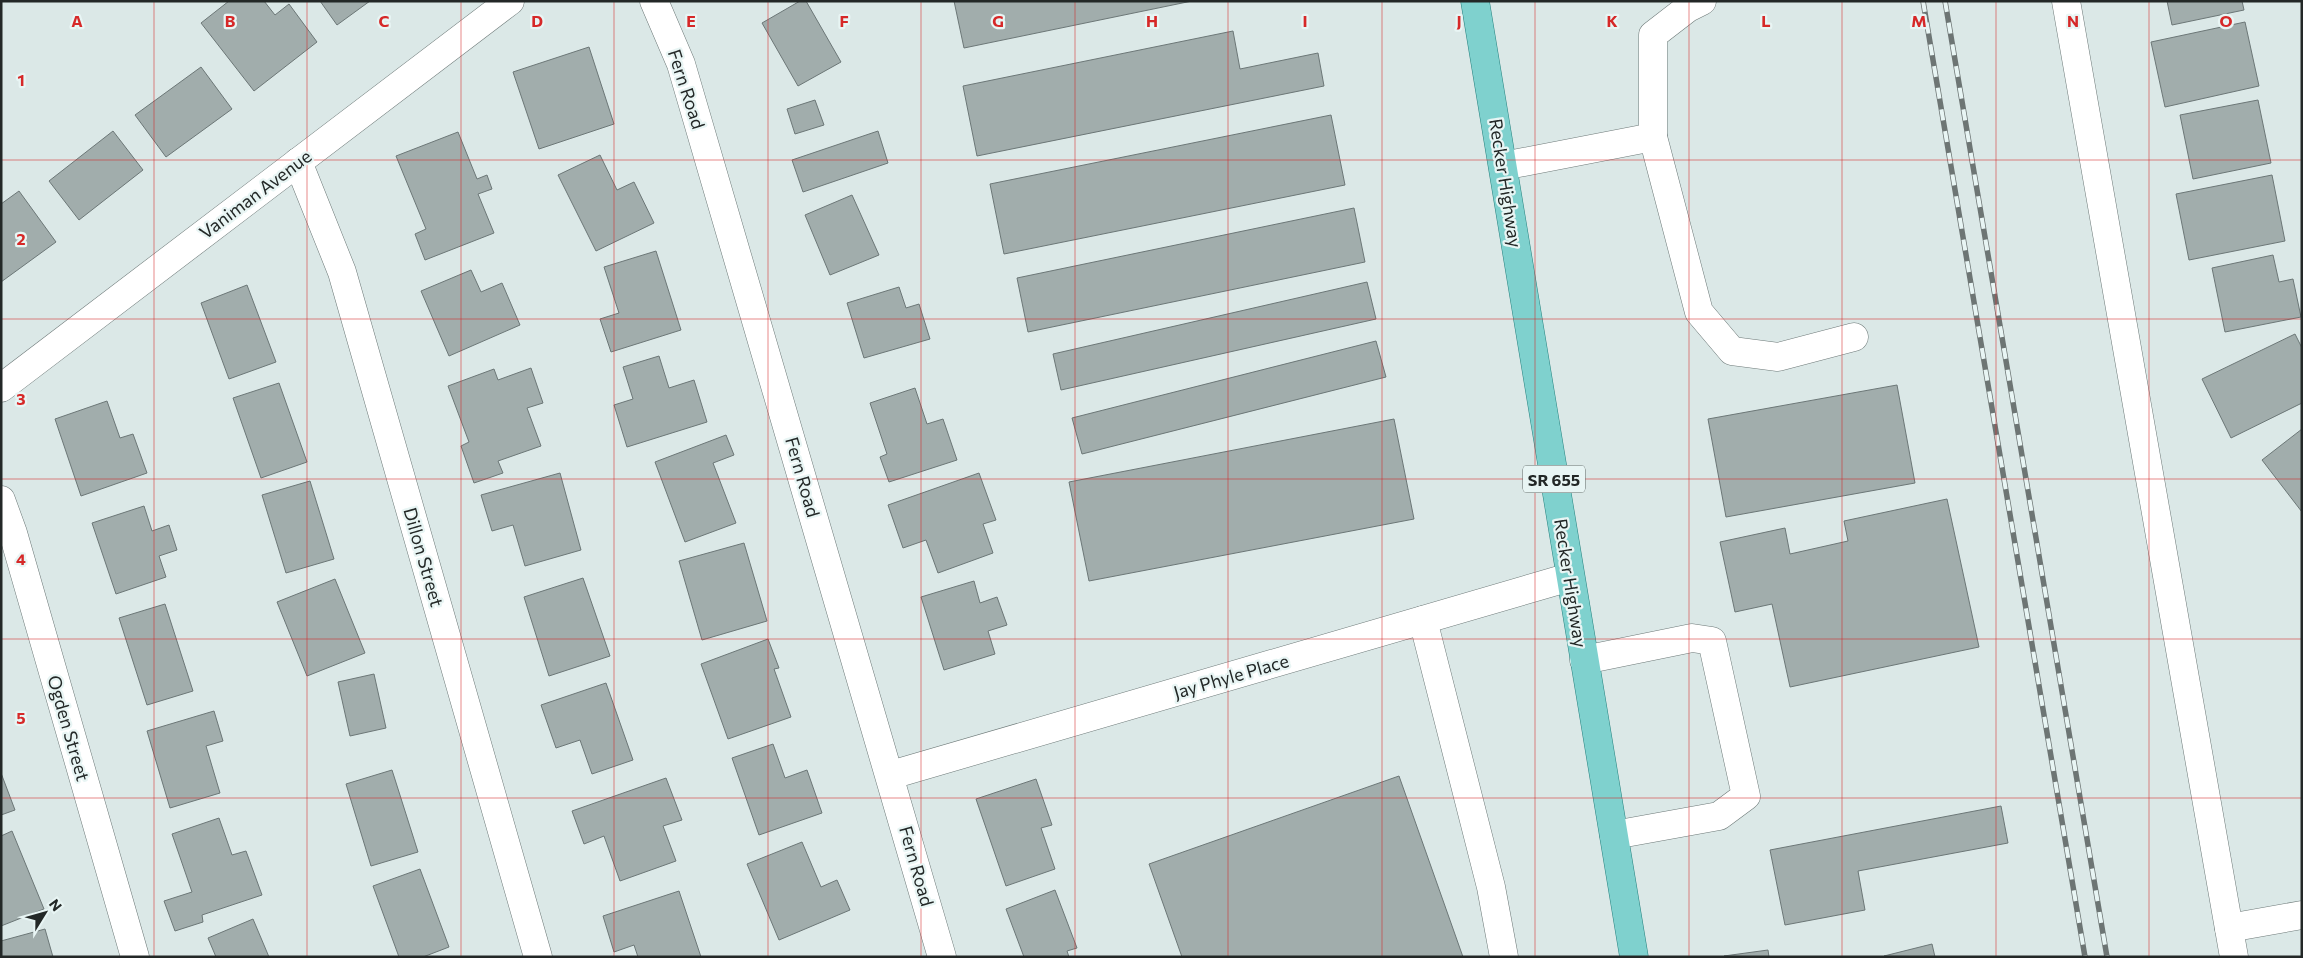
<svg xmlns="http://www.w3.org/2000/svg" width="2303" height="958" font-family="Commissioner,sans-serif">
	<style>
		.building { fill: #a1adac; stroke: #6c7777 }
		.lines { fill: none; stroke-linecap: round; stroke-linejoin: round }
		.minor-casing { stroke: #6d7978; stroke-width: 29 }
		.major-casing { stroke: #27827f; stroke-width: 29 }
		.minor { stroke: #fff; stroke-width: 28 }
		.major { stroke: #7fd1ce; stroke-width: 28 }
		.rail-casing { stroke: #6d7574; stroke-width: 5.5 }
		.rail { stroke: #e8f5f4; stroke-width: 4; stroke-dasharray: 11; stroke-linecap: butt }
		.grid { fill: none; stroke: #d62828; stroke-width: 1; stroke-opacity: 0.55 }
		.labels { text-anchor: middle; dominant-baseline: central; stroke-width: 4.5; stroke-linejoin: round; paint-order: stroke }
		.shield { fill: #e8f5f4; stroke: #5e6664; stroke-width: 1 }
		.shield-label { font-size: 16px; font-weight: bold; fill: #232827 }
		.street-label { font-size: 18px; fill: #232827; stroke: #e8f5f4 }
		.grid-label { font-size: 16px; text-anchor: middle; font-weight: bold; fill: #d62828; stroke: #e8f5f4; stroke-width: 4.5; stroke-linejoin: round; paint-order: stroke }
	</style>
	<rect width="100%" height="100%" fill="#dbe8e7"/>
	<g class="building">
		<polygon points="229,1 264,1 275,15 289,4 317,42 254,91 201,23"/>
		<polygon points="320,1 370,1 337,25"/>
		<polygon points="800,1 806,1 841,62 798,86 762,23"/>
		<polygon points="954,1 1192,1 964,48"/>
		<polygon points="2167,1 2242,1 2244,10 2172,25"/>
		<polygon points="2245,22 2259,86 2165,107 2151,42"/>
		<polygon points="1233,31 1240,69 1318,53 1324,86 977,156 963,86"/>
		<polygon points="589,47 614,124 539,149 513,72"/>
		<polygon points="201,67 232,109 166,157 135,115"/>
		<polygon points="815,100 824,125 795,134 787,109"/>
		<polygon points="2258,100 2271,163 2193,179 2180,115"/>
		<polygon points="1331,115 1345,185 1004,254 990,184"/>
		<polygon points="113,131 143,170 79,220 49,181"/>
		<polygon points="878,131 888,163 803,192 792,160"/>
		<polygon points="458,132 477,179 487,175 492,189 478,194 494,233 425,260 415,234 426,229 396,156"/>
		<polygon points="600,155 617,190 634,182 654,223 596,251 558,175"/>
		<polygon points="2272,175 2285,241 2189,260 2176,194"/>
		<polygon points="19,191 56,242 1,282 1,204"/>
		<polygon points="852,195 879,255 830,275 805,215"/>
		<polygon points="1354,208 1365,262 1028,332 1017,278"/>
		<polygon points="656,251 681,330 611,352 600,319 619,313 604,267"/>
		<polygon points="2273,255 2279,282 2293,279 2301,317 2225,332 2212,268"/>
		<polygon points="471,270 481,292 502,283 520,325 449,356 421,291"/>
		<polygon points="1367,282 1376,319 1061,390 1053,354"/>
		<polygon points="247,285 276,362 229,379 201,303"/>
		<polygon points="899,287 906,308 919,304 930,339 864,358 847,303"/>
		<polygon points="2295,334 2302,348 2302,403 2231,438 2202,379"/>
		<polygon points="1376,341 1386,377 1082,454 1072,418"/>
		<polygon points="659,356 669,388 694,380 707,422 627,447 614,405 633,399 623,367"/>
		<polygon points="531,368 543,403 527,408 541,446 498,461 503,473 474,483 461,446 469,442 448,386 494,369 498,380"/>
		<polygon points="279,383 307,462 261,478 233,398"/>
		<polygon points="1897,385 1915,483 1726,517 1708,419"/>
		<polygon points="915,388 927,424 943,419 957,460 889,482 880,457 887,454 870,403"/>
		<polygon points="107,401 120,438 133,434 147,473 81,496 55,419"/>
		<polygon points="1394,419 1414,519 1089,581 1069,482"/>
		<polygon points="2302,429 2302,512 2262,460"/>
		<polygon points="726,435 734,455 713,463 736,523 685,542 655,462"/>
		<polygon points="560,473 581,550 525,566 513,525 492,531 481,495"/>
		<polygon points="979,473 996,520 983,524 993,553 938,573 926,540 903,548 888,505"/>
		<polygon points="310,481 334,559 286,573 262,495"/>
		<polygon points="1947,499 1979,647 1790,687 1772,604 1735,612 1720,542 1785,528 1790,554 1848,541 1844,521"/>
		<polygon points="144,506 152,531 169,525 177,550 159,556 166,577 116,594 92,523"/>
		<polygon points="744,543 767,621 702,640 679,561"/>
		<polygon points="583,578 610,656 549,676 524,597"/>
		<polygon points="335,579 365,653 307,676 277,602"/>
		<polygon points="974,581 980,603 997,597 1007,625 988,631 995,654 944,670 921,597"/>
		<polygon points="165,604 193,691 147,705 119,618"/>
		<polygon points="768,639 779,668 774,669 791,717 728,739 701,664"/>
		<polygon points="374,674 386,728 350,736 338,682"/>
		<polygon points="606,683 633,760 592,774 580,740 556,748 541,705"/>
		<polygon points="214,711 223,741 206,746 220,793 170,808 147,731"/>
		<polygon points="773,744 785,778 807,770 822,813 759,835 732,758"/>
		<polygon points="392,770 418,852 371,866 346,784"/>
		<polygon points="1,773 15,810 1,815"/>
		<polygon points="1399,776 1463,957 1182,957 1149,864"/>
		<polygon points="666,778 682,820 663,826 676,861 620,881 604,836 584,844 572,811"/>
		<polygon points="1036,779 1052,825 1041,828 1055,869 1006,886 976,799"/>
		<polygon points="2001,806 2008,843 1858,871 1865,910 1785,925 1770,850"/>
		<polygon points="219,818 232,855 246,851 262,895 202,915 203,922 175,931 164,901 192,892 172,834"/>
		<polygon points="12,831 44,909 1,926 1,836"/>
		<polygon points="802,842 821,887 837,880 850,910 779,940 747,864"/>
		<polygon points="420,869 449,947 423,957 399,957 373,886"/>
		<polygon points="1055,890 1077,948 1067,951 1069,957 1024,957 1006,909"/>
		<polygon points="679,891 701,957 638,957 634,945 614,952 603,916"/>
		<polygon points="253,919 269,957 216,957 208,938"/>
		<polygon points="45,929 53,957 1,957 1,941"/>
		<polygon points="1932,944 1935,957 1884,956"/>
		<polygon points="1768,950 1769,957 1724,956"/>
	</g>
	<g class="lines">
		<g class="minor-casing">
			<g id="minor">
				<polyline points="654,1 681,64 942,957"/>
				<polyline points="2066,1 2234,957"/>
				<polyline points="1653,137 1699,312 1732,351 1778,357 1854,337"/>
				<polyline points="298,162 342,272 538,957"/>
				<polyline points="1503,166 1653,137 1653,35 1688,8 1702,1"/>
				<polyline points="1,388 510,1"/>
				<polyline points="1,500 13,533 135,957"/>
				<polyline points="1423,620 1491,887 1504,957"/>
				<polyline points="1584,660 1692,638 1712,641 1746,796 1719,816 1614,835"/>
				<polyline points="891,775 1570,577"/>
				<polyline points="2229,928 2302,915"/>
			</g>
		</g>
		<g class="major-casing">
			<polyline id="major" points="1475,1 1634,957"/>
		</g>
		<use href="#minor" class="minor"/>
		<use href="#major" class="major"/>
		<g class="rail-casing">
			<g id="rail">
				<polyline points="1923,1 2085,957"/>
				<polyline points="1945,1 2107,957"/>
			</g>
		</g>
		<use href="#rail" class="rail"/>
	</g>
	<path class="grid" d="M154,1v956M307,1v956M461,1v956M614,1v956M768,1v956M921,1v956M1075,1v956M1228,1v956M1382,1v956M1535,1v956M1689,1v956M1842,1v956M1996,1v956M2149,1v956M1,160h2301M1,319h2301M1,479h2301M1,639h2301M1,798h2301"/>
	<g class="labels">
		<rect class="shield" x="1523" y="465.5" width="62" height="27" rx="4"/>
		<g class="shield-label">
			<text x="1554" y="479">SR 655</text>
		</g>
		<g class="street-label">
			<text transform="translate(687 89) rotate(72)">Fern Road</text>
			<text transform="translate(1506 183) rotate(81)">Recker Highway</text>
			<text transform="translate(255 194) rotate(-37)">Vaniman Avenue</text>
			<text transform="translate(803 477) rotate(74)">Fern Road</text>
			<text transform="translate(424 557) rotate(74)">Dillon Street</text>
			<text transform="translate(1571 583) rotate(81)">Recker Highway</text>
			<text transform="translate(1231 676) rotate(-16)">Jay Phyle Place</text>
			<text transform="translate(69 728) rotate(74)">Ogden Street</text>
			<text transform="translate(917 866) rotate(74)">Fern Road</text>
		</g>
	</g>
	<g class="grid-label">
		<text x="77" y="27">A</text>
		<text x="230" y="27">B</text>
		<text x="384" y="27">C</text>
		<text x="537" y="27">D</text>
		<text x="691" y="27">E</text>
		<text x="844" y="27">F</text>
		<text x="998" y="27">G</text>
		<text x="1152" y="27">H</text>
		<text x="1305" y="27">I</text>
		<text x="1459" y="27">J</text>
		<text x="1612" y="27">K</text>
		<text x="1766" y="27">L</text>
		<text x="1919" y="27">M</text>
		<text x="2073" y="27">N</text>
		<text x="2226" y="27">O</text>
		<text x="21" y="86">1</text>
		<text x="21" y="245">2</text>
		<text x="21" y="405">3</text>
		<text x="21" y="565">4</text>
		<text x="21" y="724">5</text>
	</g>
	<rect width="2303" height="958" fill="none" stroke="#232827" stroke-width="5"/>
	<g transform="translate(45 913) rotate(53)" stroke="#e8f5f4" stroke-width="4" paint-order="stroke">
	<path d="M0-4L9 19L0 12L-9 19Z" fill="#232827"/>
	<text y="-8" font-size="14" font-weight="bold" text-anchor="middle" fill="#232827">N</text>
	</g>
</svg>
